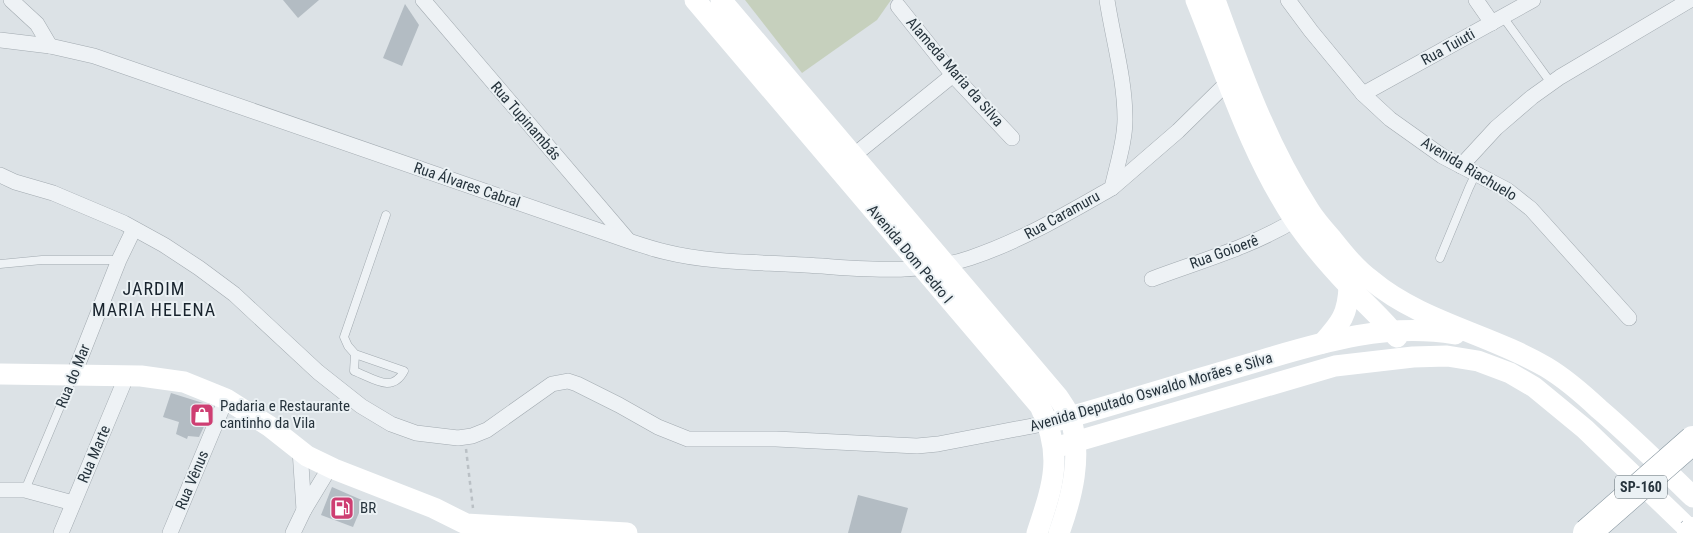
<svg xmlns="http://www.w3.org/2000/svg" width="1693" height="533" font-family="'Roboto Condensed',sans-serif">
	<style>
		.green { fill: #c6d0bd }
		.building { fill: #b3bcc3 }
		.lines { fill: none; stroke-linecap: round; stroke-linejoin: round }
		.lane-casing { stroke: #a2aab0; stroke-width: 9 }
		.street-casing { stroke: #a2aab0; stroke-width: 16 }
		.path { stroke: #bac0c5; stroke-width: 2.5; stroke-dasharray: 4 4; stroke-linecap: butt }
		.lane { stroke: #eef2f5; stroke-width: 8 }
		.street { stroke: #eef2f5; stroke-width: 15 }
		.secondary { stroke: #fff; stroke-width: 21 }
		.highway-bridge-casing { stroke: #83939d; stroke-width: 29; stroke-linecap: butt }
		.highway-bridge { stroke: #fff; stroke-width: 28 }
		.labels { text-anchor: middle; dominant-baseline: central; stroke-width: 4; stroke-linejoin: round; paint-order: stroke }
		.shield { fill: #ebf1f4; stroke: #616c73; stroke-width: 1 }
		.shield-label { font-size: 14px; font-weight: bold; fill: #26333c }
		.street-label { font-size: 15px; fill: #26333c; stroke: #ebf1f4 }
		.poi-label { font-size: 15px; fill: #26333c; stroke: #ebf1f4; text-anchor: start }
		.quarter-label { font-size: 18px; letter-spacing: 1px; fill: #18232d; stroke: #ebf1f4 }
	</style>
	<rect width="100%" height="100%" fill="#dce2e6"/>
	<polygon class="green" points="745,0 891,0 877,20 802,73"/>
	<g class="building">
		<polygon points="283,0 319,0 298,18"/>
		<polygon points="405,4 419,25 402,66 383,58"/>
		<polygon points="171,393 203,403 209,416 199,437 188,436 187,439 176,434 179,422 163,417"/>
		<polygon points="332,487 364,501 353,527 321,515"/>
		<polygon points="858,495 908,508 901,533 848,533"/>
	</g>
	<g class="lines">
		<g class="lane-casing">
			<g id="lane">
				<polyline points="1503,17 1551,83"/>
				<polyline points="1440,258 1469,188 1476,173"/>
				<polyline points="0,264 42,260 119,260"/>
				<path d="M355,354l-1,17c19,7 38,23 50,0l-49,-17 -7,-8 -4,-9 42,-122"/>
				<polyline points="25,490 73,376"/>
			</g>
		</g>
		<g class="street-casing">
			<g id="street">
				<polyline points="11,0 37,24 50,46"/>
				<polyline points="423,0 628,240"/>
				<polyline points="1288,0 1311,31 1363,94 1390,119 1442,156 1507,190 1531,209 1629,318"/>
				<polyline points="1476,0 1492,23"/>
				<polyline points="898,6 953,75 1012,138"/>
				<path d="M0,40l50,6 44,10 535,185c12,4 24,8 37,11 44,11 93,10 139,13 54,3 112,11 165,-7 51,-17 96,-44 142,-70 5,-23 13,-46 13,-69 0,-40 -12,-80 -18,-119"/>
				<polyline points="1363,94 1533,0"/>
				<polyline points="853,156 953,75"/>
				<polyline points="1461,166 1496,128 1532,97 1560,77 1690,0"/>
				<polyline points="0,175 15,182 53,193 124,223 164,245 199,268 234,294 318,372 361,406 391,424 416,433 458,438 472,436 487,430 552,384 568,381 577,384 619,405 658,427 688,439 776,439 917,446 938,444 1048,423"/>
				<polyline points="1112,188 1178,131 1229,81"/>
				<path d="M1152,279c48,-18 99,-32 143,-59"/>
				<polyline points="74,374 119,260 134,229"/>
				<polyline points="300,450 304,510"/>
				<polyline points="0,490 25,490 73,503"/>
				<polyline points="61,533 127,375"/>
				<polyline points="170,533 226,399"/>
				<polyline points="293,533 304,510 330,467"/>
			</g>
		</g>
		<polyline class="path" points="466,449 473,508"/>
		<use href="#lane" class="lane"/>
		<use href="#street" class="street"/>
		<g class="secondary">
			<path d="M695,0l345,406c24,49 13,79 -3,127"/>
			<path d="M721,0l337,397c4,6 9,13 12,20 13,38 2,80 -11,116"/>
			<path d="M1196,0c30,74 54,152 98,219 16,24 36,47 56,68 15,17 33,32 47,50"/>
			<path d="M1215,0c26,72 52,145 94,210 6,10 15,20 23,29 12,15 24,30 39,41 50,42 119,54 175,87 20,12 37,27 53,42 33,28 63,58 94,88"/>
			<path d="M1323,343c18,-20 25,-29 26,-56"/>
			<polyline points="0,374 141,376 184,382 226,399 269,426 307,456 334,469 434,508 466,524 627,533"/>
			<path d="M1056,421c60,-17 119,-35 179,-53 73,-21 143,-47 220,-34"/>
			<polyline points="1054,448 1335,366 1413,357 1447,356 1478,361 1510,373 1534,387 1585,429 1693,533"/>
		</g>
		<g class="highway-bridge-casing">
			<g id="highway-bridge">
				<polyline points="1587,533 1693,440"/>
				<polyline points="1691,533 1693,531"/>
			</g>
		</g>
		<use href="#highway-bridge" class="highway-bridge"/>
	</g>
	<defs>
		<g id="shop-square" transform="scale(1.25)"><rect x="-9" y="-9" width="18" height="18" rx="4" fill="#ce3e72" stroke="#ebf1f4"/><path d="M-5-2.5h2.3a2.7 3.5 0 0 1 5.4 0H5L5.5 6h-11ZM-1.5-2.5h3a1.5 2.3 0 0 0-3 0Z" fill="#fff"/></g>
		<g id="fuel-square" transform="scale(1.25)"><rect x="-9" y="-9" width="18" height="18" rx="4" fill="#ce3e72" stroke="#ebf1f4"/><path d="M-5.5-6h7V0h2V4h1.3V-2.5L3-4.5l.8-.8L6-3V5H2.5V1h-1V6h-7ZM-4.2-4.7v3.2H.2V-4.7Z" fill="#fff"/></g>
	</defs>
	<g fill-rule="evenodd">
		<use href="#shop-square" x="202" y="415"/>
		<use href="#fuel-square" x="342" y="508"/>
	</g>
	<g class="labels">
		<rect class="shield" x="1615" y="475.5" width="52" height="23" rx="4"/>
		<g class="shield-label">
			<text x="1641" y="487">SP-160</text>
		</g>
		<g class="street-label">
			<text transform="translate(1448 47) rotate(-29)">Rua Tuiuti</text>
			<text transform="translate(955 72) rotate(49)">Alameda Maria da Silva</text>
			<text transform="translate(526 121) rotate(49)">Rua Tupinambás</text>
			<text transform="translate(1469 169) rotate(31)">Avenida Riachuelo</text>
			<text transform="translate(467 185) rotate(19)">Rua Álvares Cabral</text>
			<text transform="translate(1062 215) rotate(-29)">Rua Caramuru</text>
			<text transform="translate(1224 252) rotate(-20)">Rua Goioerê</text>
			<text transform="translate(910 254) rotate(50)">Avenida Dom Pedro I</text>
			<text transform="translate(73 376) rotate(-68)">Rua do Mar</text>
			<text transform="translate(1151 392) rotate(-16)">Avenida Deputado Oswaldo Morães e Silva</text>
			<text transform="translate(94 454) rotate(-67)">Rua Marte</text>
			<text transform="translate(192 480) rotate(-67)">Rua Vênus</text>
		</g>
		<g class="poi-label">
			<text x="220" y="406">Padaria e Restaurante<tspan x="220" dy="17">cantinho da Vila</tspan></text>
			<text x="360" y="508">BR</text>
		</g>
		<g class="quarter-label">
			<text x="154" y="288">JARDIM<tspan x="154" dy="21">MARIA HELENA</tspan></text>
		</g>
	</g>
</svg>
